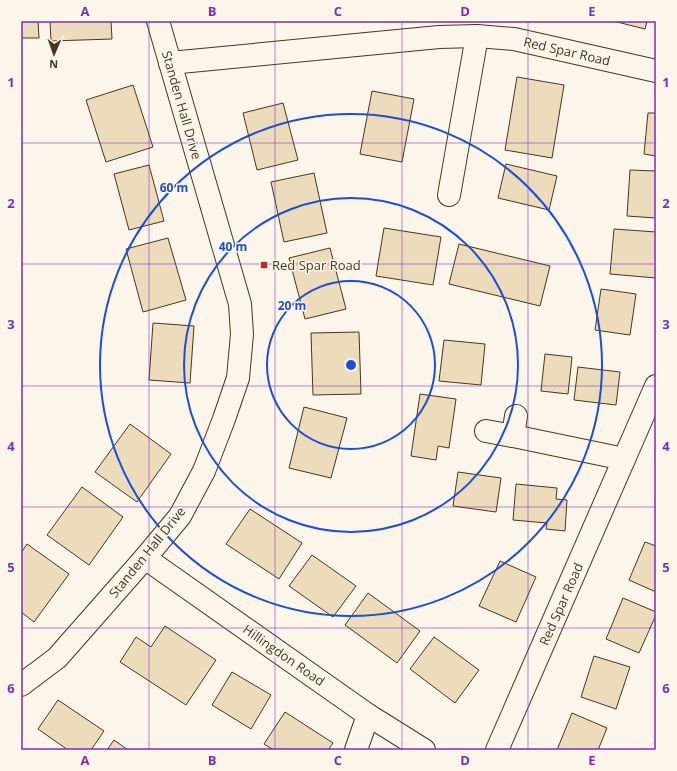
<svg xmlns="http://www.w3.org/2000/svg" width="677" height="771" font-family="'Open Sans',sans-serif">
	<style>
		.building { fill: #ecdcbc; stroke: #4a3520 }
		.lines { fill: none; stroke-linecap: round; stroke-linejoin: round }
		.street-casing { stroke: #4a3520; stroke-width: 24 }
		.street { stroke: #fbf6e9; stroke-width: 22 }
		.grid { fill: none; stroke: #7b2cbf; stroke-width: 1; stroke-opacity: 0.55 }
		.ring { fill: none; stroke: #1d4ed8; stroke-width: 2 }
		.poi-dot { fill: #c62828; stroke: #fbf6e9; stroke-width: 1.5 }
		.labels { text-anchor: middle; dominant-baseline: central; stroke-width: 3; stroke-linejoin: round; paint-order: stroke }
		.street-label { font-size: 13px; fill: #4a3520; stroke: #fbf6e9 }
		.poi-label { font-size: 13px; fill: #4a3520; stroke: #fbf6e9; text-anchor: start }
		.centre { fill: #1d4ed8; stroke: #fbf6e9; stroke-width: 2 }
		.ring-label { font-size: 12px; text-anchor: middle; font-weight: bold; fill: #1d4ed8; stroke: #fbf6e9; stroke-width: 3; stroke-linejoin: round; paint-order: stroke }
		.neatline { fill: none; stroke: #7b2cbf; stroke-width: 1.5 }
		.grid-label { font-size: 13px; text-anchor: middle; font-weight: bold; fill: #7b2cbf }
	</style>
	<rect width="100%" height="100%" fill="#fbf6e9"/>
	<g class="building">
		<polygon points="21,21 38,21 39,38 21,38"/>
		<polygon points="50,21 111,21 112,39 51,41"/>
		<polygon points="613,21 647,21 645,29"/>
		<polygon points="517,77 564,85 552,158 505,150"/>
		<polygon points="133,85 153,147 106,162 86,100"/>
		<polygon points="372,91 414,99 402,162 360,154"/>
		<polygon points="283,103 298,160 257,170 243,113"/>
		<polygon points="648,113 656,113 656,156 644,154"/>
		<polygon points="506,164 557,176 549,210 498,198"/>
		<polygon points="149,165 164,221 129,230 114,174"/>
		<polygon points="630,170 656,171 656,218 627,216"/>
		<polygon points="314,173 327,233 284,242 271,182"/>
		<polygon points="384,228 441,237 433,285 376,276"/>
		<polygon points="614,229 656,232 656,278 610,274"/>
		<polygon points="168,238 186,300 143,312 126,249"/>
		<polygon points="459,244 550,266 540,306 449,284"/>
		<polygon points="330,248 346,309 305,319 289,258"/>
		<polygon points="601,289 636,294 630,335 595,330"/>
		<polygon points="153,323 194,326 190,383 149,380"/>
		<polygon points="359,332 361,394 313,395 311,333"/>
		<polygon points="444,340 485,344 481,385 439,381"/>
		<polygon points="545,354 572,357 568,394 541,391"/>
		<polygon points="578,367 620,372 616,405 574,400"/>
		<polygon points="420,394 456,399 449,448 438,446 436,460 411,456"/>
		<polygon points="304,407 347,418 331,478 289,468"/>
		<polygon points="130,424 171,454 137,502 95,472"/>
		<polygon points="458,472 501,478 496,512 453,506"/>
		<polygon points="516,484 557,488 556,499 567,500 565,531 546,529 547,523 513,520"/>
		<polygon points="82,487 123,517 89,565 47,535"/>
		<polygon points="250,509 302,543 279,579 226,544"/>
		<polygon points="645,542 656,546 656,592 629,580"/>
		<polygon points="27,544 69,574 34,622 21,612 21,553"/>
		<polygon points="312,555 356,586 333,617 289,586"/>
		<polygon points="500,561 536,577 516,622 479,606"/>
		<polygon points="368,593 420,631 397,663 345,625"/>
		<polygon points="623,598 656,612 656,615 639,653 606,639"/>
		<polygon points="165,626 216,660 186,705 120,662 136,637 151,647"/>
		<polygon points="434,637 479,670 455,703 410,669"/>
		<polygon points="594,656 630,667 616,709 581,697"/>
		<polygon points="232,672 271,695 251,729 212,705"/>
		<polygon points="58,700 104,731 91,750 68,750 38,729"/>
		<polygon points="285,712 333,743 328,750 274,750 264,744"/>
		<polygon points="572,713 607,728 598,750 557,750"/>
		<polygon points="114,740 128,750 107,750"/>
	</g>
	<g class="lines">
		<g class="street-casing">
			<g id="street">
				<polyline points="170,63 439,37 477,36 514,39 656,71"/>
				<polyline points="449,195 477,36"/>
				<polyline points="486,431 518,437 624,459"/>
				<polyline points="513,436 516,416"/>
				<polyline points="145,558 368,715 424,750"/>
				<polyline points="21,685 57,658 145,558 180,516 204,471 224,419 238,378 242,334 240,304 158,21"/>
				<polyline points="356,750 368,715"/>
				<polyline points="497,750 656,386"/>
			</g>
		</g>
		<use href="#street" class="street"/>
	</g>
	<path class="grid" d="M149,21v729M275,21v729M402,21v729M528,21v729M21,143h635M21,264h635M21,386h635M21,507h635M21,628h635"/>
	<g class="ring">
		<circle cx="351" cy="365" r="84"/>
		<circle cx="351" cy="365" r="167"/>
		<circle cx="351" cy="365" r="251"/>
	</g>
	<rect class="poi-dot" x="260" y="261" width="8" height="8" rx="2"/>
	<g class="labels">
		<g class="street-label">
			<text transform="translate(567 51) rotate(13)">Red Spar Road</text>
			<text transform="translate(182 105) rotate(74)">Standen Hall Drive</text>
			<text transform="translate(147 552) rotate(-51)">Standen Hall Drive</text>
			<text transform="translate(561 604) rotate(-66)">Red Spar Road</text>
			<text transform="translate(284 655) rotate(35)">Hillingdon Road</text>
		</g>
		<g class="poi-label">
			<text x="272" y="265">Red Spar Road</text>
		</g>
	</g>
	<circle cx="351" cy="365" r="6" class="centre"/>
	<g class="ring-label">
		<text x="174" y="192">60 m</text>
		<text x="233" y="251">40 m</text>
		<text x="292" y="310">20 m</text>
	</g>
	<rect width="677" height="771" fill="none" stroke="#fbf6e9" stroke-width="44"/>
	<g transform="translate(54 54) rotate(182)" stroke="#fbf6e9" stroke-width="3" paint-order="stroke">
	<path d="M0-3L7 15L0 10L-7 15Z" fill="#4a3520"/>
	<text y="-6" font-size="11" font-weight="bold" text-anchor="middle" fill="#4a3520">N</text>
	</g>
	<rect x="22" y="22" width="633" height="727" class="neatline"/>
	<g class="grid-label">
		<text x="85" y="16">A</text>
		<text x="212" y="16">B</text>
		<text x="338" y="16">C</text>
		<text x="465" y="16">D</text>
		<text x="592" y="16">E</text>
		<text x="11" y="87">1</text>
		<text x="666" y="87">1</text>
		<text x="11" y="208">2</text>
		<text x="666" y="208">2</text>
		<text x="11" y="329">3</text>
		<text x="666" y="329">3</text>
		<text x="11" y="451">4</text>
		<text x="666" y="451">4</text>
		<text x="11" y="572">5</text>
		<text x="666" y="572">5</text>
		<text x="11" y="693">6</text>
		<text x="666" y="693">6</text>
		<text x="85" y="765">A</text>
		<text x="212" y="765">B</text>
		<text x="338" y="765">C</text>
		<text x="465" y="765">D</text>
		<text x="592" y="765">E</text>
	</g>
</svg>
